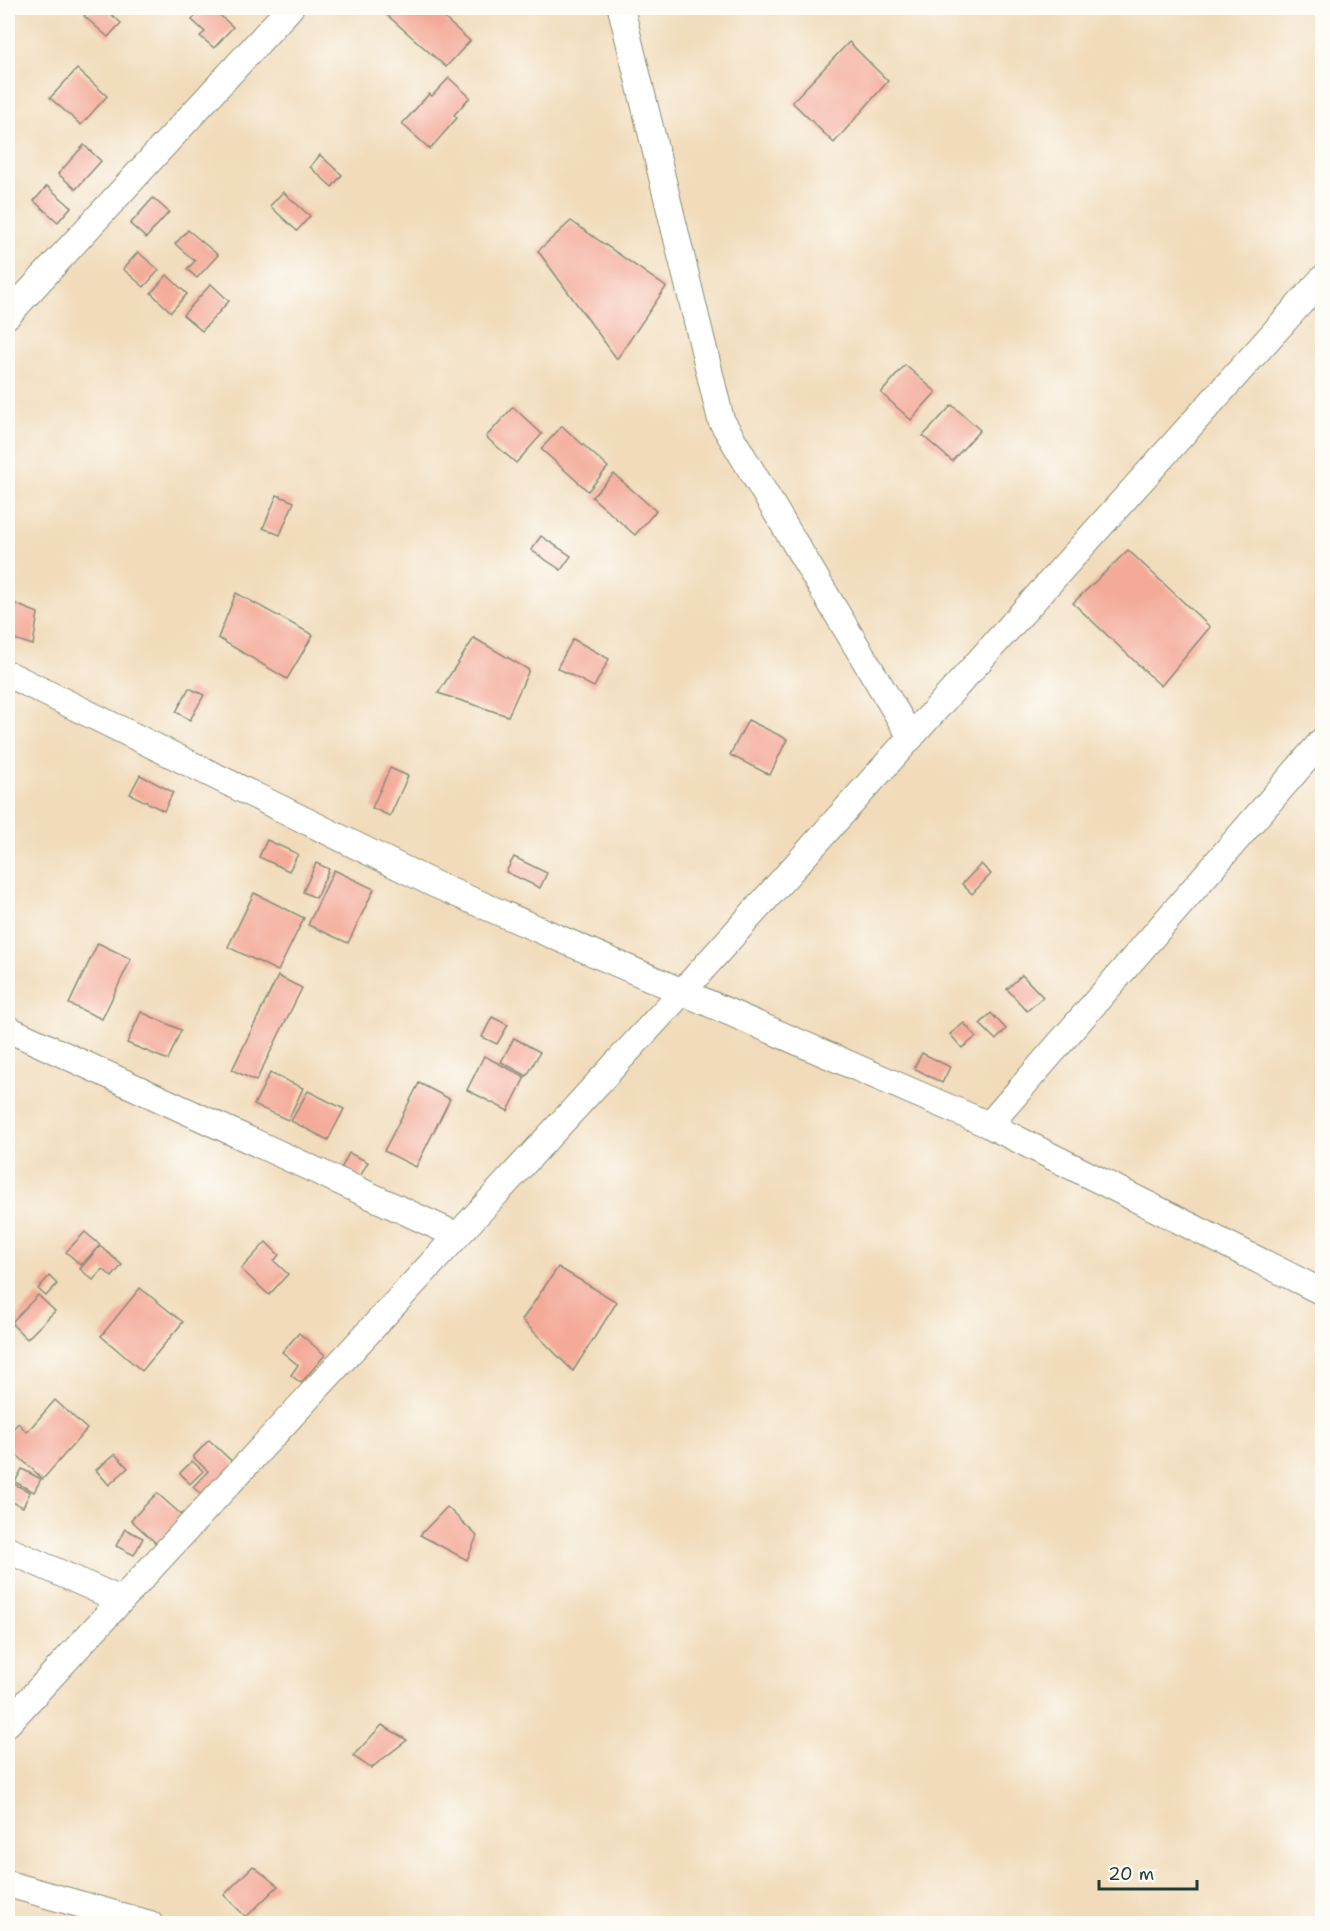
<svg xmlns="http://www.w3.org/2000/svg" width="1330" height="1931" font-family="'Shantell Sans',sans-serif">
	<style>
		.building { fill: #f4aa99 }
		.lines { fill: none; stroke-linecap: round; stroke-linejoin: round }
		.street-casing { stroke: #888c77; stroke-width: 28 }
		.street { stroke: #fff; stroke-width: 26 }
	</style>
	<rect width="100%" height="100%" fill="#fdfcf7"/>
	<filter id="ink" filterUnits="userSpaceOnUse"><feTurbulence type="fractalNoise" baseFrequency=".0167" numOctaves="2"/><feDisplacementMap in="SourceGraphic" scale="12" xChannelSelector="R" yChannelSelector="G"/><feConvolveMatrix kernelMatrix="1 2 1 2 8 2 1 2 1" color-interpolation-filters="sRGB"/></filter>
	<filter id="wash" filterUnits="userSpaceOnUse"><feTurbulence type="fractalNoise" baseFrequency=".008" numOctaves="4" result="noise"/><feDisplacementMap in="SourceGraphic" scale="24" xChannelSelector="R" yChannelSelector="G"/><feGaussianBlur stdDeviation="1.35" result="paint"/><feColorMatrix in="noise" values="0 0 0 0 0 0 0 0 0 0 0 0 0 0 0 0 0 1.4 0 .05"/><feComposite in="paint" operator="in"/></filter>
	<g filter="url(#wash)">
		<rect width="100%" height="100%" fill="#f1dbba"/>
		<g id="blocks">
			<g class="building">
				<polygon points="92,8 104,8 121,23 108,37 84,16"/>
				<polygon points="203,8 212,8 233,27 214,48 200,36 205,32 192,20"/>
				<polygon points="379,8 433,8 470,41 446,67"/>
				<polygon points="849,42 888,81 834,143 792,102"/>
				<polygon points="77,69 107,96 81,125 50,98"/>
				<polygon points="449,78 470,97 454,115 457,118 430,149 402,124 429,94 432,96"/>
				<polygon points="84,145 101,161 76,189 58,174"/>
				<polygon points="320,155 342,175 332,187 310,167"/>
				<polygon points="47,186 71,207 58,222 34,201"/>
				<polygon points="283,192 310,216 297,231 270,206"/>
				<polygon points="153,198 169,212 146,238 130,224"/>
				<polygon points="571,221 666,287 617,359 538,251"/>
				<polygon points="188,230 218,255 197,278 187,269 195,261 175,244"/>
				<polygon points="138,252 159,270 144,287 123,269"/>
				<polygon points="167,275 187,294 171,312 151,293"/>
				<polygon points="211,284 229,301 202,331 183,315"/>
				<polygon points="905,365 936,392 911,420 881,393"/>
				<polygon points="952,405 980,430 952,461 923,436"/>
				<polygon points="513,407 542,434 516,463 486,437"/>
				<polygon points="562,426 608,467 588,491 541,449"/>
				<polygon points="614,474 656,511 635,535 592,497"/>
				<polygon points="277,495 294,502 280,535 263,528"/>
				<polygon points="541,536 571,556 561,570 531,550"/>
				<polygon points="1128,550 1210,627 1161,686 1073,603"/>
				<polygon points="236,593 313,635 287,679 218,638"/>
				<polygon points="8,601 38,613 33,645 8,637"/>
				<polygon points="474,638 529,670 508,716 438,693"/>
				<polygon points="573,639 609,659 594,687 557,668"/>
				<polygon points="189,688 204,695 190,720 176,712"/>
				<polygon points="748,720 787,739 770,775 730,755"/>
				<polygon points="390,768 408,776 390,816 372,808"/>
				<polygon points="140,775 173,792 164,811 130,794"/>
				<polygon points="267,840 298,854 289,871 259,857"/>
				<polygon points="514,857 547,873 540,888 506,872"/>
				<polygon points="316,863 329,869 316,898 303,892"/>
				<polygon points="981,864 991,874 972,894 962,884"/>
				<polygon points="334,870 374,889 348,943 308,925"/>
				<polygon points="254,893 304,918 278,971 228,947"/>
				<polygon points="98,943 131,959 102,1019 69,1004"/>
				<polygon points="1022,975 1043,997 1027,1011 1007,989"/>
				<polygon points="278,976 302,988 256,1081 232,1070"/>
				<polygon points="141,1012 181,1030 168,1060 127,1043"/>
				<polygon points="991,1013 1006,1029 996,1040 980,1024"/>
				<polygon points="492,1017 508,1025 497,1044 482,1037"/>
				<polygon points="964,1023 976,1037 962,1048 950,1034"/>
				<polygon points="514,1038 540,1052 527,1076 501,1062"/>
				<polygon points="922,1053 950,1067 942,1083 914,1068"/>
				<polygon points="484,1056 525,1077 508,1111 467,1090"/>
				<polygon points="270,1073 303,1088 288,1120 254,1105"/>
				<polygon points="419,1083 450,1099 416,1167 384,1151"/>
				<polygon points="308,1091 344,1109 328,1140 291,1121"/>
				<polygon points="349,1153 368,1162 358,1180 340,1171"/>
				<polygon points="85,1232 100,1245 81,1265 66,1252"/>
				<polygon points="266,1242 279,1255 274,1261 288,1274 269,1295 241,1269"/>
				<polygon points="100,1246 122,1265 112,1277 103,1269 93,1280 80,1269"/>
				<polygon points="558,1267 617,1302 573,1371 522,1320"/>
				<polygon points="49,1276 57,1284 46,1296 38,1289"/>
				<polygon points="140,1288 183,1322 142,1371 101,1336"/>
				<polygon points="38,1295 55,1311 27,1339 11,1323"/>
				<polygon points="299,1333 325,1355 301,1383 291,1375 298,1365 282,1352"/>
				<polygon points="55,1400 87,1429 43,1479 8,1447 8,1435 18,1423 27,1432"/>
				<polygon points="209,1440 239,1468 208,1501 193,1487 208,1471 193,1457"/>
				<polygon points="115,1454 128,1468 109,1485 96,1470"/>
				<polygon points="192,1461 203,1471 190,1484 180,1473"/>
				<polygon points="22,1469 41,1479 34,1492 15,1482"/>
				<polygon points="12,1483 30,1492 23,1507 8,1500 8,1494"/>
				<polygon points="157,1493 185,1518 159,1546 131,1520"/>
				<polygon points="447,1507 477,1536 467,1560 420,1535"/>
				<polygon points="125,1529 143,1538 134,1555 116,1546"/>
				<polygon points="382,1725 407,1740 371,1768 353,1756"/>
				<polygon points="253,1866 278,1886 246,1917 224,1895"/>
			</g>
		</g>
	</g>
	<g filter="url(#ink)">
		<use href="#blocks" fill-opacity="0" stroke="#888c77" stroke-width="1.5"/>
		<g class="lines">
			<g class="street-casing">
				<g id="street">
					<polyline points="621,8 721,420 911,737"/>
					<polyline points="8,315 290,8"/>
					<polyline points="8,674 434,884 989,1125 1322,1292"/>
					<polyline points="8,1029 456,1235"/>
					<polyline points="989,1125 1322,741"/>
					<polyline points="8,1550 121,1600"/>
					<polyline points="8,1723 682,992 1322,279"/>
					<polyline points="8,1884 150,1924"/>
				</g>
			</g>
			<use href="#street" class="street"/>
		</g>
	</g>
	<rect width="1330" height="1931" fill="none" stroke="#fdfcf7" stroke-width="30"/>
	<path d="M1099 1880v9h98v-9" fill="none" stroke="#1f3d34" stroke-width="3"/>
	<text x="1108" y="1880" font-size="18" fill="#1f3d34" stroke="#fdfcf7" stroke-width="4.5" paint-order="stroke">20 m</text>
</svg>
